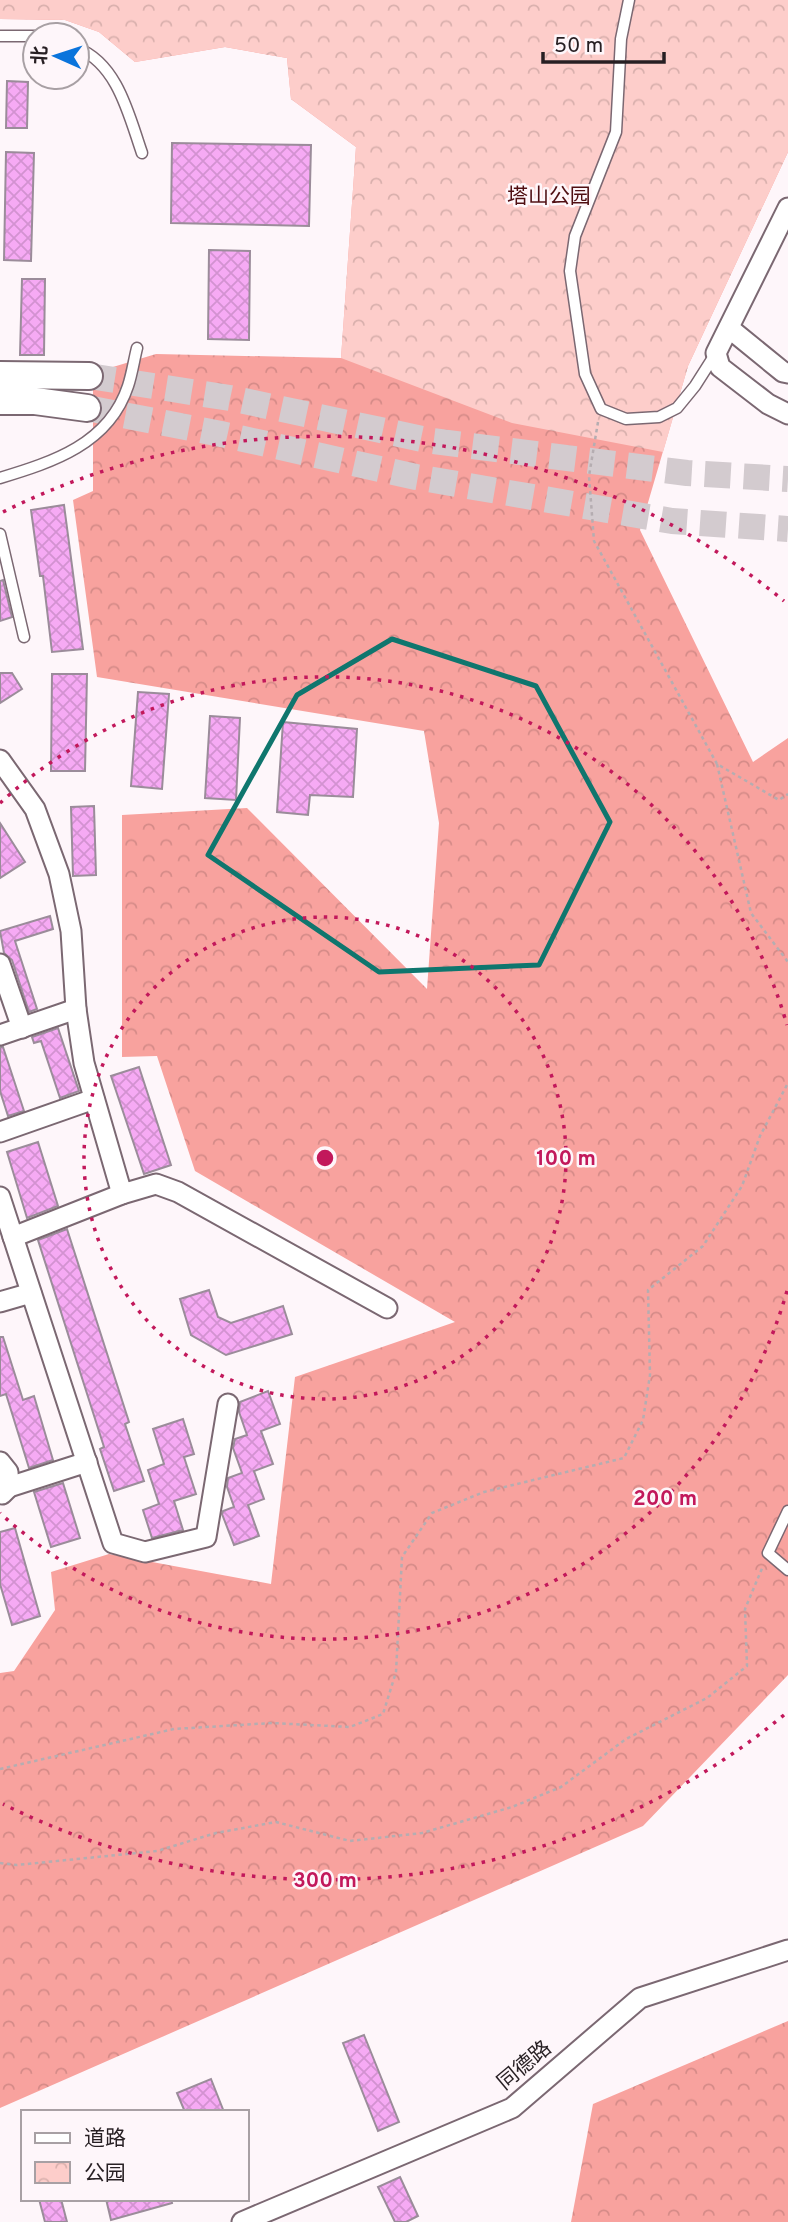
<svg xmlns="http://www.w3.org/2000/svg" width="788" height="2222" font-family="Overpass,'Noto Sans SC',sans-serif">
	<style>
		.forest { fill: url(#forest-crowns) }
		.park { fill: url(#park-crowns) }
		.building { fill: url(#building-cross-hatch); stroke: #9b8c9a; stroke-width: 2 }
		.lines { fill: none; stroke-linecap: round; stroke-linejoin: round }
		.secondary-tunnel { stroke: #d3cbcf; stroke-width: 26; stroke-dasharray: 26 13; stroke-linecap: butt }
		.lane-casing { stroke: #7b6872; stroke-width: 13 }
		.street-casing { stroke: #7b6872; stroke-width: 23 }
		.secondary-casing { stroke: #7b6872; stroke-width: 30 }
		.path { stroke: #b5adb1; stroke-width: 2.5; stroke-dasharray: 3.5 3.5; stroke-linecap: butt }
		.lane { stroke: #fff; stroke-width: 10 }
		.street { stroke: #fff; stroke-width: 19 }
		.secondary { stroke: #fff; stroke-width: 26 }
		.marked { fill: none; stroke: #0f766e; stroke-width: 5; stroke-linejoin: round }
		.ring { fill: none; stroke: #c2185b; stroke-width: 3.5; stroke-dasharray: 3.5 7 }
		.labels { text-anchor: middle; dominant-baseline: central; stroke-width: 5; stroke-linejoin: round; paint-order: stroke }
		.park-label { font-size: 21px; fill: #4f0e12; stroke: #fef6fa }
		.street-label { font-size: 21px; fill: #271f23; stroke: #fef6fa }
		.centre { fill: #c2185b; stroke: #fef6fa; stroke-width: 3.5 }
		.ring-label { font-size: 21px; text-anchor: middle; font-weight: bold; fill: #c2185b; stroke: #fef6fa; stroke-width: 5; stroke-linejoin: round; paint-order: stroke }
	</style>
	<defs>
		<pattern id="forest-crowns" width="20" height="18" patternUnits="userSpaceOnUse" patternTransform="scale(1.75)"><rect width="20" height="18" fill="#f8a29e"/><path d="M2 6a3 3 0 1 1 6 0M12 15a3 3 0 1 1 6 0" fill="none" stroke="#d58b88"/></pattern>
		<pattern id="park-crowns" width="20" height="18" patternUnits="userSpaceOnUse" patternTransform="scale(1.75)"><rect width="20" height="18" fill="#fdcdca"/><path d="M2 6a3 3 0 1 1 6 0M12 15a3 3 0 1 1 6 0" fill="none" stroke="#d9b0ad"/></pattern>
		<pattern id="building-cross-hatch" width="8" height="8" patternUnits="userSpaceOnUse" patternTransform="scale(1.75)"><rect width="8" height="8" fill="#f6aaf4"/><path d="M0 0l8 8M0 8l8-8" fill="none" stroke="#d392d1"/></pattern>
	</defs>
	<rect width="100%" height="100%" fill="#fef6fa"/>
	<g class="forest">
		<polygon points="0,0 788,0 788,152 688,366 640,530 753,762 788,738 788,1675 643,1826 0,2108 0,1673 14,1671 55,1610 51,1572 109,1554 271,1584 295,1377 455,1322 195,1171 157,1056 122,1057 122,815 247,808 427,989 439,823 424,731 97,677 73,500 93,491 93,373 156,354 341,358 356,147 291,99 287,58 225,47 135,62 99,32 65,20 0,19"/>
		<polygon points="788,2021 788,2222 571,2222 593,2104"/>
	</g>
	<polygon class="park" points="0,0 788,0 788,152 688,366 663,452 512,423 341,358 356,147 291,99 287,58 225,47 135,62 99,32 65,20 0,19"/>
	<g class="building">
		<polygon points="7,81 28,82 27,128 6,128"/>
		<polygon points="172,143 311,145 309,226 171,223"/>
		<polygon points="6,152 34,153 31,261 4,260"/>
		<polygon points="209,250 250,251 249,340 208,339"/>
		<polygon points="22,279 45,279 44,355 20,355"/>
		<polygon points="64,505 83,649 52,652 43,576 40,576 31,510"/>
		<polygon points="3,580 12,617 0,621 0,581"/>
		<polygon points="0,673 12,673 22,689 0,703"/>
		<polygon points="52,674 87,674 85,771 51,771"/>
		<polygon points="138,692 169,694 162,789 131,786"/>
		<polygon points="210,716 240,718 236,800 205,798"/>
		<polygon points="283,722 357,729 353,797 310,795 308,815 277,812"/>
		<polygon points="94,806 96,875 73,876 71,807"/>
		<polygon points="0,823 25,862 0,878"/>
		<polygon points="50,916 53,929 15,941 37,1009 29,1012 12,960 4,953 0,931"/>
		<polygon points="58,1028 79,1091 60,1098 41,1041 34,1043 32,1037"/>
		<polygon points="0,1047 3,1047 24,1111 8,1116 0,1091"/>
		<polygon points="139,1067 171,1165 144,1174 111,1076"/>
		<polygon points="38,1142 58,1206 27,1218 7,1152"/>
		<polygon points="67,1229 129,1422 125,1424 144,1481 114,1491 100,1449 104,1447 38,1240"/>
		<polygon points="209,1290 218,1317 231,1323 283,1306 292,1334 226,1355 191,1335 180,1299"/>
		<polygon points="0,1337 3,1337 23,1400 34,1396 53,1460 29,1468 6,1394 0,1396"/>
		<polygon points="268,1391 280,1424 261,1431 273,1464 254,1471 264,1499 248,1505 259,1536 234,1545 222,1514 223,1511 234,1507 227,1487 228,1478 242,1473 233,1448 235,1439 247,1435 239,1412 240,1402"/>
		<polygon points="183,1419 194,1454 184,1457 196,1494 174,1501 183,1530 152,1538 143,1510 159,1504 148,1470 164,1464 153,1429"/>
		<polygon points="63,1483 80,1538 51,1547 34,1492"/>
		<polygon points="15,1528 40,1616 12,1625 0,1584 0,1532"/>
		<polygon points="364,2035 399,2122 378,2131 343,2043"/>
		<polygon points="211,2079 224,2112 185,2112 177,2093"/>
		<polygon points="400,2177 418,2216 406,2222 395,2222 378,2187"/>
		<polygon points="39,2199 61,2199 67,2222 45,2222"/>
		<polygon points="106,2199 171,2199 172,2203 111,2220"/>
	</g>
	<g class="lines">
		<g class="secondary-tunnel">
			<polyline points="89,376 230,398 432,441 687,473 788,479"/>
			<polyline points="87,408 221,434 416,477 672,521 788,529"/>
		</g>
		<g class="lane-casing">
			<g id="lane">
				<polyline points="629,0 621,39 616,132 575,236 570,271 585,374 601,409 626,419 659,417 677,408 695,386 716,353"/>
				<polyline points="0,36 35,36"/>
				<path d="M77,48c41,16 52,68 65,105"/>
				<path d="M0,478c53,-16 109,-34 128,-92 4,-12 6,-26 9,-38"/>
				<polyline points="0,534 24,637"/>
				<polyline points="788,1511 768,1553 788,1570"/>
			</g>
		</g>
		<g class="street-casing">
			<g id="street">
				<polyline points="788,208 716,353 720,367 768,404 788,414"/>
				<polyline points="729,328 783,372 788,373"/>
				<polyline points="0,760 35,809 59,874 71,931 76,1009 84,1063 122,1194 156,1184 178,1192 387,1308"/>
				<polyline points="0,964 22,1028"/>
				<polyline points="0,1035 76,1009"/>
				<polyline points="0,1132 94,1099"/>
				<polyline points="0,1197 113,1543 145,1552 206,1537 228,1404"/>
				<polyline points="13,1237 122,1194"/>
				<polyline points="0,1302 31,1293"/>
				<polyline points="0,1462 8,1472 9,1487 2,1494"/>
				<polyline points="9,1487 87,1462"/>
				<polyline points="242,2222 512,2108 640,1998 788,1950"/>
			</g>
		</g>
		<g class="secondary-casing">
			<g id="secondary">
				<polyline points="0,375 89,376"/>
				<polyline points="0,401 35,401 87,408"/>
			</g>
		</g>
		<g class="path">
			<polyline points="598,422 589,476 594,541 717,764 779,800 788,794"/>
			<polyline points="717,764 751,913 788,962"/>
			<polyline points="0,1769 174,1729 272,1723 350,1727 383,1714 396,1672 402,1557 432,1513 484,1492 624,1458 643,1420 650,1375 648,1290 703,1246 742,1186 760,1136 788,1083"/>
			<polyline points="0,1863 17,1865 157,1851 216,1833 276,1822 350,1841 422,1833 512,1807 561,1787 626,1739 707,1698 747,1666 745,1609 763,1566"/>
		</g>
		<use href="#lane" class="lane"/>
		<use href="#street" class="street"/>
		<use href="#secondary" class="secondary"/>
	</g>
	<path class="marked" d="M392,639l144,47 74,136 -71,143 -160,7 -171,-117 89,-160z"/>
	<g class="ring">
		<circle cx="325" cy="1158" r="241"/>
		<path d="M787 1291A481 481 0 0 1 0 1513M0 803A481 481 0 0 1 787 1025"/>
		<path d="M784 1715A722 722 0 0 1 3 1804M3 512A722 722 0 0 1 784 601"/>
	</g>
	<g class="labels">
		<g class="park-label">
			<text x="549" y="197">塔山公园</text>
		</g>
		<g class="street-label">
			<text transform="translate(525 2066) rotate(-40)">同德路</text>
		</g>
	</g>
	<circle cx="325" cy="1158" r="10" class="centre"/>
	<g class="ring-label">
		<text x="566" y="1165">100 m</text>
		<text x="665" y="1505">200 m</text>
		<text x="325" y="1887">300 m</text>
	</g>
	<rect x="21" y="2110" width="228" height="91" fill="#fef6fa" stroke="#a8a0a4" stroke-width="2"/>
	<rect x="35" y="2133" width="35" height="10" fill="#ffffff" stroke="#a8a0a4" stroke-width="2"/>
	<text x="84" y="2145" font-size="21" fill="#271f23">道路</text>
	<rect x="35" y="2162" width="35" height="21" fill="url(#park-crowns)" stroke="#a8a0a4" stroke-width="2"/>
	<text x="84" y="2180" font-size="21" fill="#271f23">公园</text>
	<g transform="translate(56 56) rotate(273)"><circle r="33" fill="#fef6fa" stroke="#a8a0a4" stroke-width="2"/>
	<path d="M0-5L12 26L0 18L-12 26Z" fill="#0a74dc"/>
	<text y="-10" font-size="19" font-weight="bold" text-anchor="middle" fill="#271f23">北</text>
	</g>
	<path d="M543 52v10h121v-10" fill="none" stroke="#271f23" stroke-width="3.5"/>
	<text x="554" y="52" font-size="21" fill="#271f23" stroke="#fef6fa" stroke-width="5" paint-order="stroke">50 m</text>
</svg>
